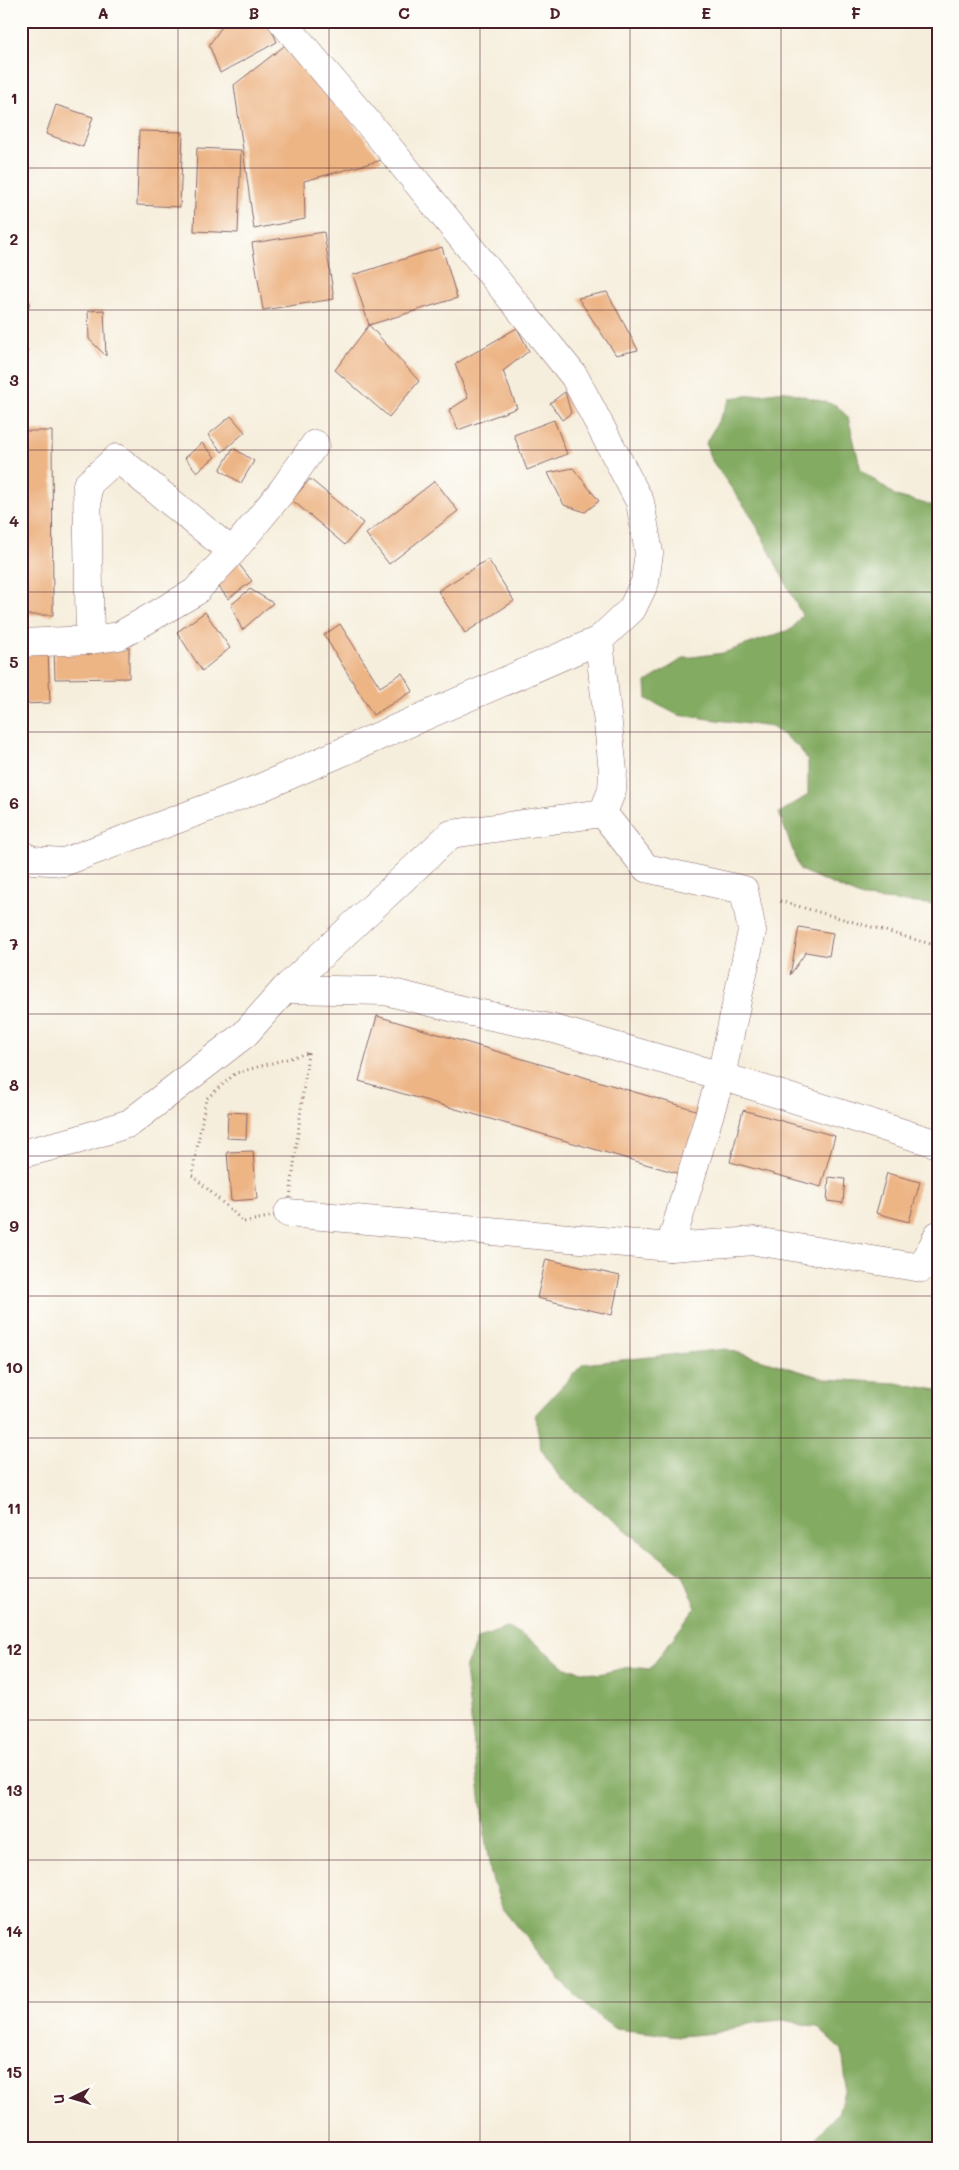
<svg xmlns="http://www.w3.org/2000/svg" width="959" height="2170" font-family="Mali,sans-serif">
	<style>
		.forest { fill: #83ab62; stroke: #666546 }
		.building { fill: #edb484 }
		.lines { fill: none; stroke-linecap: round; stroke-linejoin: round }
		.street-casing { stroke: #866769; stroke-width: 29 }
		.path { stroke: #866769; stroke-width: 3; stroke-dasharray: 1 4; stroke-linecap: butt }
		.street { stroke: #fff; stroke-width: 28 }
		.grid { fill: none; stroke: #4a1f2b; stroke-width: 1; stroke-opacity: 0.55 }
		.neatline { fill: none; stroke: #4a1f2b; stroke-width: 2 }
		.grid-label { font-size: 16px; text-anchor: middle; font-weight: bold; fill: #4a1f2b }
	</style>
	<rect width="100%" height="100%" fill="#fdfcf7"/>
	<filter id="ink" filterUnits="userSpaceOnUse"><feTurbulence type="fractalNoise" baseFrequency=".02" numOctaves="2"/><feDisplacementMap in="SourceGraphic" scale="10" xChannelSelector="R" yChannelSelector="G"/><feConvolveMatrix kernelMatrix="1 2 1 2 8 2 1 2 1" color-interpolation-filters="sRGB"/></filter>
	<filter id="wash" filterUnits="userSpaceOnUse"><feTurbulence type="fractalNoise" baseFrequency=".0096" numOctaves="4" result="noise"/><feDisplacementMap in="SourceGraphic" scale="20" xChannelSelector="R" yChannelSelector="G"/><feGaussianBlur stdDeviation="1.12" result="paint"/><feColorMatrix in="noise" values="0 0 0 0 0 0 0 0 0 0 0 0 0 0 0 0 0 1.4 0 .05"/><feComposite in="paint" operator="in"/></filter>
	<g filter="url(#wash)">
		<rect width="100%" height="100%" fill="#f6eedc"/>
		<g class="forest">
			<polygon points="785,391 836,405 848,417 861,470 896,496 938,507 938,905 864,898 800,870 779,813 808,795 808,761 799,747 772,727 678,715 647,699 646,682 684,658 723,653 792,629 802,615 752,517 710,458 706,443 731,398"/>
			<polygon points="726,1349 826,1379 896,1383 938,1390 938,2149 805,2149 838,2114 846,2083 842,2050 817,2027 783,2020 749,2023 716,2033 680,2036 615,2029 589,2009 563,1983 502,1907 491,1875 485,1838 465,1669 477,1639 509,1627 539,1646 565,1668 599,1674 629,1667 650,1669 696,1607 683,1575 560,1478 541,1449 535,1415 583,1364"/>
		</g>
		<g id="blocks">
			<g class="building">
				<polygon points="226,21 268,21 277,42 220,73 209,45"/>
				<polygon points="288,43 382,160 304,181 305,219 254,229 234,85"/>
				<polygon points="56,105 93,117 83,147 46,134"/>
				<polygon points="139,131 183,132 180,207 137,205"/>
				<polygon points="197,148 241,150 238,233 194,231"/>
				<polygon points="324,232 334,299 263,310 252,243"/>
				<polygon points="442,247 457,298 369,325 353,275"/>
				<polygon points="607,292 638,350 616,355 578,298"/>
				<polygon points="21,299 30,302 22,329 21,329"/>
				<polygon points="104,310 106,356 89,339 88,311"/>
				<polygon points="369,325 419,381 389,417 335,370"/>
				<polygon points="517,328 529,351 503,371 517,408 458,430 449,410 468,398 455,364"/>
				<polygon points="21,348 28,351 21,365"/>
				<polygon points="565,392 571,413 562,420 550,403"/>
				<polygon points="231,416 245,432 222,452 208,435"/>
				<polygon points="554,420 567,454 527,470 514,435"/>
				<polygon points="21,431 52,431 53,615 21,615"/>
				<polygon points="202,443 215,457 197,472 185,458"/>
				<polygon points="233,448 254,461 241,483 220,470"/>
				<polygon points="573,468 599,501 585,512 564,505 548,473"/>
				<polygon points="310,479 363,523 345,545 292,500"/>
				<polygon points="435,481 458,511 389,564 366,534"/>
				<polygon points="488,559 514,601 465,633 438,591"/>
				<polygon points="238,563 252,581 228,599 214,580"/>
				<polygon points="250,589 273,603 242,630 231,605"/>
				<polygon points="205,612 230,648 202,671 177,632"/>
				<polygon points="340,624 380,687 402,673 413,691 373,715 324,635"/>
				<polygon points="129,647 129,678 55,679 54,648"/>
				<polygon points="48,651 50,703 21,704 21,652"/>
				<polygon points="799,927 833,933 829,956 806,952 790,975"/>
				<polygon points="377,1016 699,1111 680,1174 359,1081"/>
				<polygon points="743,1110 835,1136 821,1187 730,1162"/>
				<polygon points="228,1112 247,1113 246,1139 227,1138"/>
				<polygon points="253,1151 257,1199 231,1201 227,1152"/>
				<polygon points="887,1173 920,1182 909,1222 876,1213"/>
				<polygon points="829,1177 845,1179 843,1203 827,1201"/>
				<polygon points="546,1259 620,1276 612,1315 537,1298"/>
			</g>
		</g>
	</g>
	<g filter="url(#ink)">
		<use href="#blocks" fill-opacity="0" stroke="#866769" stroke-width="1"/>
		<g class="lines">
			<g class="street-casing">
				<g id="street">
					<polyline points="282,21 380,137 574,376 640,502 649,553 645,582 632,609 599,640 613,771 612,790 603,813"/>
					<polyline points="90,640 87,485 117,458 232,552"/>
					<polyline points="21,643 90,640 119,636 195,592 232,552 282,491 315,444"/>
					<polyline points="603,813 646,868 744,890 752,931 721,1076 670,1247 755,1241 922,1268 938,1235"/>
					<polyline points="21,855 33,860 64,862 260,788 599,640"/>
					<polyline points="285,989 385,991 467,1011 554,1029 721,1076 938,1144"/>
					<polyline points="21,1154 77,1140 130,1123 245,1034 285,989 451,834 603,813"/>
					<polyline points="288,1213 670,1247"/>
				</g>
			</g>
			<g class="path">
				<polyline points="780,901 938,946"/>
				<polygon points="308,1053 288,1213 244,1222 192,1175 206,1099 236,1073"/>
			</g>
			<use href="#street" class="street"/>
		</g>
	</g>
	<path class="grid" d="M178,21v2128M329,21v2128M480,21v2128M630,21v2128M781,21v2128M21,168h917M21,310h917M21,450h917M21,592h917M21,732h917M21,874h917M21,1014h917M21,1156h917M21,1296h917M21,1438h917M21,1578h917M21,1720h917M21,1860h917M21,2002h917"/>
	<rect width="959" height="2170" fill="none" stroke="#fdfcf7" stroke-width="55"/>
	<g transform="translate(72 2098) rotate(265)" stroke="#fdfcf7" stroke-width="4" paint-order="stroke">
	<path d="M0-4L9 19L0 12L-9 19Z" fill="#4a1f2b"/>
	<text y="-8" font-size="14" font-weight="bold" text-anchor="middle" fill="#4a1f2b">U</text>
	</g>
	<rect x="28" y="28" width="904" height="2114" class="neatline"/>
	<g class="grid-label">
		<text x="103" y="19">A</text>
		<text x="254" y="19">B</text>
		<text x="404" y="19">C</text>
		<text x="555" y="19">D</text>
		<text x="706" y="19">E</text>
		<text x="856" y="19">F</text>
		<text x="14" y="104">1</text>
		<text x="14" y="245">2</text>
		<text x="14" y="386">3</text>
		<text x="14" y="527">4</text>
		<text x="14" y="668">5</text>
		<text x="14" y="809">6</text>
		<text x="14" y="950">7</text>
		<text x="14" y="1091">8</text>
		<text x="14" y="1232">9</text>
		<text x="14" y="1373">10</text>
		<text x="14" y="1514">11</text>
		<text x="14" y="1655">12</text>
		<text x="14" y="1796">13</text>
		<text x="14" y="1937">14</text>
		<text x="14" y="2078">15</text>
	</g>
</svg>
